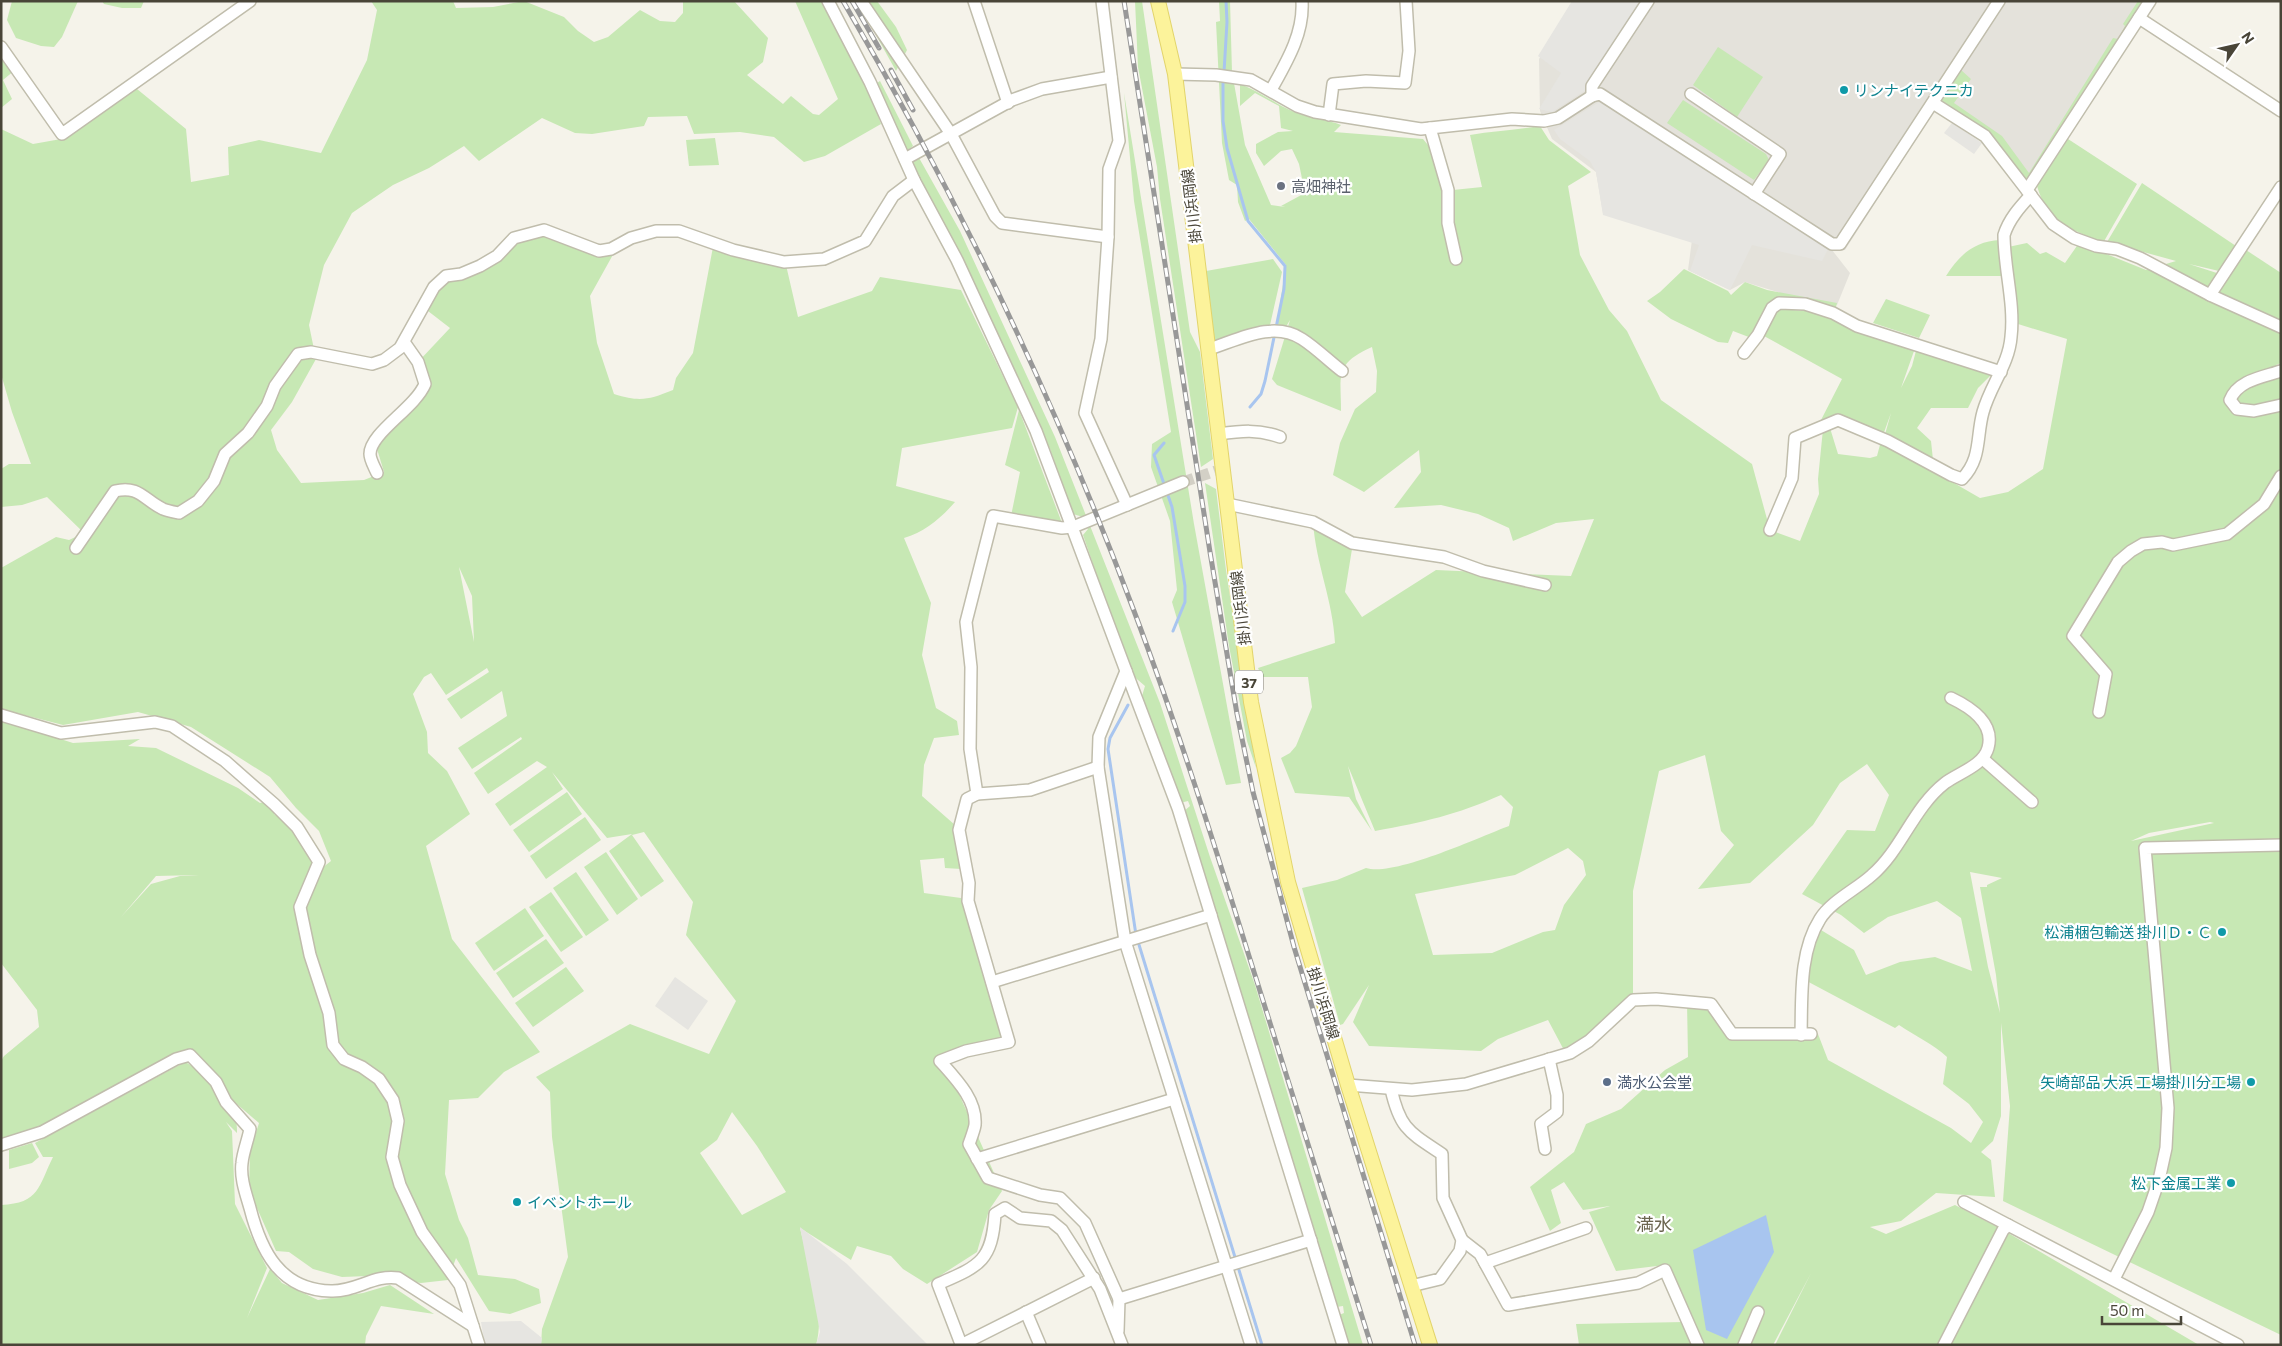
<svg xmlns="http://www.w3.org/2000/svg" width="2282" height="1346" font-family="Commissioner,'Noto Sans JP',sans-serif">
	<style>
		.industrial { fill: #e4e2db }
		.green { fill: #c7e8b4; fill-rule: evenodd }
		.parking { fill: #e6e5e1 }
		.water { fill: #a8c5ef }
		.lines { fill: none; stroke-linecap: round; stroke-linejoin: round }
		.stream { stroke: #a8c5ef; stroke-width: 3 }
		.minor-tunnel { stroke: #d3d0c6; stroke-width: 11; stroke-dasharray: 11 5.5; stroke-linecap: butt }
		.minor-casing { stroke: #c0bdac; stroke-width: 14 }
		.major-casing { stroke: #e2d46b; stroke-width: 16 }
		.minor { stroke: #fff; stroke-width: 11 }
		.major { stroke: #fcf39b; stroke-width: 14 }
		.rail-casing { stroke: #989898; stroke-width: 5 }
		.rail { stroke: #fff; stroke-width: 3; stroke-dasharray: 9; stroke-linecap: butt }
		.culture-dot { fill: #0f9aa8; stroke: #fff; stroke-width: 2 }
		.worship-dot { fill: #6b7280; stroke: #fff; stroke-width: 2 }
		.service-dot { fill: #5c6f8a; stroke: #fff; stroke-width: 2 }
		.labels { text-anchor: middle; dominant-baseline: central; stroke-width: 4.5; stroke-linejoin: round; paint-order: stroke }
		.shield { fill: #fff; stroke: #807d74; stroke-width: 1 }
		.shield-label { font-size: 14px; font-weight: bold; fill: #494538 }
		.culture-label { font-size: 15px; fill: #0d838f; stroke: #fff; text-anchor: end }
		.worship-label { font-size: 15px; fill: #5b616d; stroke: #fff; text-anchor: start }
		.street-label { font-size: 15px; fill: #494538; stroke: #fff }
		.service-label { font-size: 15px; fill: #4e5e75; stroke: #fff; text-anchor: start }
		.quarter-label { font-size: 18px; fill: #6b654f; stroke: #fff }
	</style>
	<rect width="100%" height="100%" fill="#f5f3ea"/>
	<polygon class="industrial" points="1575,1 2147,1 2028,183 1940,102 1845,250 1832,250 1850,273 1837,305 1787,295 1745,282 1730,290 1688,270 1692,240 1603,213 1596,172 1552,139 1540,111 1539,59"/>
	<g class="green">
		<polygon points="12,1 78,1 62,37 54,47 41,46 16,38 7,20"/>
		<polygon points="102,1 144,1 141,8 122,8 104,4"/>
		<path d="M371,1h82l3,7 37,-1 31,-6 40,16 14,14 16,11 14,-5 32,-27 20,11 15,1 8,-9v-12h51l34,37 -5,24 -16,13 36,29 8,-8 22,18 6,1 19,-16 -43,-98h29l45,89 12,34 -56,32 -21,6 -30,-25 -34,-5 -46,2 -7,-18 -39,1 -4,9 -52,8 -17,-1 -33,-15 -63,43 -15,-15 -35,22 -36,17 -41,28 -28,52 -15,60 7,34 -24,43 -21,28 6,20 24,33 63,-3 20,-8 -10,-33 51,-55 -7,-22 32,-34 -22,-17 -3,-10 9,-14 27,-13 53,-36 30,-8 71,21 -25,45 7,47 17,51c26,8 34,6 59,-4l3,-12 17,-25 20,-106 73,18 12,52 74,-26 8,-14 81,13 57,117 -6,21 -110,20 -6,38 59,16c-14,16 -30,30 -51,36l27,65 -9,52 14,53 21,13 2,14 -25,3 -10,27 -2,31 33,29 6,44 -16,-1 -1,-10 -24,2 4,33 37,5 41,140 -65,22 22,34 43,97 -13,19 -12,42 -50,32 -24,-15 -12,-13 -34,-10 -6,14 -51,-32c8,34 26,83 16,117h-275l1,-16 26,-72 -16,-120 -2,-45 -14,-15 94,-53 79,30 27,-53 -50,-66 7,-33 -49,-70 -12,3 32,46 -23,16 -32,-46 23,-17 -25,4 -55,-66 11,17 -53,37 -15,-22 52,-37 -10,-6 -49,33 -14,-21 48,-34 -1,-2 -49,32 -14,-21 49,-32 -5,-25 -41,28 -14,-20 42,-27 -2,-4 -41,27 -15,-22 -7,4 -11,17 14,38 1,21 19,18 23,43 -44,32 26,93 88,113 -36,20 -26,26 -29,2 -4,74 14,46 9,18 10,37 37,4 24,10 2,14 -31,11 -21,-3 -33,-53 -8,22 -27,3 -53,-7 -26,1 -29,-8 -24,-17 -13,-1 -27,-61 1,-38 9,-29 -28,-24 -41,-49 -153,79 -36,9v-77l3,-5 35,-29 -2,-17 -36,-47v-243l72,23 67,-4 -12,7 28,2 82,40 22,15 4,-1 11,9 -1,3c21,15 35,33 43,58l14,-11 -12,-30 -23,-23 -26,-31 -79,-50 -53,-15 -75,13 -62,-16v-141l55,-31 13,3 15,-7 -37,-36 -25,8 -21,2v-38l8,-5h22l-19,-52 -11,-38v-245l32,15 28,-5 76,-50 49,40 5,53 38,-7 -1,-28 31,-7 62,13 46,-93 10,-50zM459,567l13,29 2,46zM199,875l-19,1 -29,8 -30,33 35,-41zM732,1112l25,34 29,46 -44,23 -42,-62 17,-13z"/>
		<polygon points="857,1 877,1 896,27 907,50 896,71"/>
		<polygon points="1135,1 1142,1 1190,332 1200,352 1213,459 1201,467 1160,199 1157,167 1138,67"/>
		<path d="M1219,1h11l2,71 13,73 26,60 14,2 -4,-1 24,-13 -6,-29 -7,-15 -11,2 -17,15 -8,-13v-9l22,-12 15,-1 -12,-3 -2,-22 -24,-13 -15,13v-22c22,8 41,25 63,31 13,4 26,5 38,10l-7,7 89,7 25,30 5,21 29,-3 -12,-52c24,-4 46,-5 70,-9l9,14 42,32 -23,14 12,69 29,55 18,21 34,69 91,64 18,66 30,11 19,-47 -1,-15 5,-50 7,-1 8,26 32,4 7,-2 4,-15 99,57 28,-6 35,-23 24,-130 -49,-15 -5,-20 -5,-57 19,-4 13,11 6,-2 19,11 14,-20 67,27 30,-9 -69,-19 35,-59 94,63 -17,25 -30,-7 34,11 -13,20 71,33v35l-5,2h5v970l-278,-134 7,-95 -9,-83v93l-8,25 -12,11 10,8 4,37 -59,-4 -35,28 -31,6 16,7 69,-29 48,25 196,115h-424l36,-72 -38,72h-75l-33,-80 -49,6 -27,-59 21,-6 -27,4 -19,-28 -13,8 10,33 -11,8 -20,-44 44,-35 12,-28 35,-15 44,-39 23,-13 -1,-55 24,2 21,30h86l10,26 123,68 20,15 12,-21 -14,-18 -26,-20 4,-27c-14,-13 -32,-21 -48,-32l-4,3 -92,-49 13,-52 38,23 12,25 34,-13 35,-5 37,14 -11,-53 -24,-17 -49,16 -24,16 -23,-18 -39,-21 45,-64 28,1 14,-36 -22,-31 -27,19 -27,42 -63,58 -52,6 36,-44 -13,-14 -16,-76 -46,16 -26,120v109l-67,54 -18,-34 -50,19 -17,12 -112,-5 -16,-24 16,-37 -26,39 -3,1 -38,-137 35,-8 29,-12c28,9 113,-31 143,-42l4,-19 -12,-12c-45,20 -77,27 -126,36l-27,-65 8,33 16,32 -23,-34 -54,-4 -14,-35 9,-5 6,-7 16,-39 -4,-30h-46l-4,-9 77,-25c-2,-43 -19,-78 -22,-121l39,27 -7,43 17,25 74,-47 135,6 23,-57 -38,4 -43,18 -4,-13 -31,-14 -37,-9 -47,3 27,-36 -2,-22 -55,42 -31,-17 7,-32 15,-34 21,-17 1,-21 -5,-24c-38,17 -31,28 -31,64l-64,-26 -5,-6 18,-59 -6,10 -8,-1 10,-64 -37,-46 -4,2 -7,-19 -1,-17 -8,-5 -7,-37 -6,-121 4,-1zM2210,822l4,1 -83,18 18,-8zM1568,848l15,13 3,14 -22,30 -9,25 -12,2 -51,21 -59,2 -18,-61 100,-19zM1970,872l32,6 -15,7v2h-7l16,88 4,38 -12,-46z"/>
		<polygon points="2138,1 2146,1 2028,188 1988,136 1940,104 1961,70 1971,79 1954,103 2002,136 2029,173 2113,38 2118,39 2125,26 2123,24"/>
		<polygon points="1718,47 1763,77 1737,117 1693,85"/>
		<polygon points="1,51 15,70 3,80 12,99 1,108"/>
		<polygon points="880,81 913,146 908,150 904,147 877,83"/>
		<polygon points="1124,93 1194,524 1241,783 1226,785 1172,602 1177,590 1170,521 1151,467 1152,444 1171,432 1134,201"/>
		<polygon points="1683,100 1766,154 1769,160 1754,180 1667,123"/>
		<polygon points="715,138 719,165 689,166 686,140"/>
		<path d="M2068,139l69,45 -34,59c-33,-15 -55,-19 -66,-57z"/>
		<polygon points="918,156 960,231 1055,437 1160,703 1210,857 1255,985 1363,1345 1350,1345 1339,1315 1344,1313 1343,1306 1336,1307 1183,812 1190,806 1188,801 1180,803 1142,696 1145,686 1131,674 1083,535 1088,529 1083,517 1073,514 1050,449 912,163"/>
		<path d="M2000,240l5,36h-59c13,-21 29,-35 54,-36z"/>
		<polygon points="2246,250 2281,273 2281,323 2213,295"/>
		<polygon points="1273,259 1282,272 1270,325 1264,331 1213,343 1206,271"/>
		<polygon points="1684,269 1728,291 1731,295 1745,282 1767,290 1837,303 1835,311 1770,304 1754,339 1733,331 1728,343 1718,342 1671,319 1647,301 1660,292"/>
		<polygon points="1886,299 1930,315 1919,338 1873,323"/>
		<polygon points="1778,309 1821,312 1865,335 1914,351 1901,388 1912,366 1917,347 1992,374 1978,388 1968,408 1931,408 1917,428 1931,441 1933,460 1884,438 1891,413 1882,438 1838,420 1821,420 1842,379 1764,336"/>
		<polygon points="1019,410 1062,523 1011,516 1020,472 1005,465"/>
		<polygon points="1205,483 1216,489 1226,570 1256,768 1247,741 1229,646"/>
		<polygon points="567,792 582,814 529,852 513,830"/>
		<polygon points="585,817 601,840 546,879 530,856"/>
		<polygon points="606,852 638,899 617,915 584,867"/>
		<polygon points="576,872 609,920 586,936 553,888"/>
		<polygon points="551,892 583,937 561,952 529,907"/>
		<polygon points="525,908 544,936 494,971 475,943"/>
		<polygon points="546,939 564,963 513,998 496,973"/>
		<polygon points="566,967 584,991 533,1027 515,1003"/>
		<path d="M185,1062c15,6 46,44 51,59 1,4 1,9 1,12l-11,-11 6,9 3,73 32,64 -20,50 23,-49 12,14 36,17 45,-7 27,-8 44,29 -53,-8 -15,30 -1,9h-364v-140c39,-2 37,-18 52,-48h-10l-8,-14z"/>
		<polygon points="32,1143 39,1157 32,1163 9,1169 9,1150"/>
		<polygon points="1685,1322 1695,1345 1579,1345 1576,1324"/>
	</g>
	<g class="parking">
		<polygon points="1572,1 1648,1 1592,86 1552,112 1539,109 1561,73 1538,56"/>
		<polygon points="1601,101 1829,247 1822,261 1752,245 1730,290 1690,271 1699,245 1603,215 1596,172 1590,161 1560,139 1554,130"/>
		<polygon points="1952,123 1982,143 1974,154 1944,133"/>
		<polygon points="675,977 708,1001 688,1030 655,1006"/>
		<polygon points="800,1227 847,1264 928,1345 816,1345 820,1332"/>
		<polygon points="521,1321 542,1338 541,1345 485,1345 481,1322"/>
	</g>
	<polygon class="water" points="1766,1215 1774,1252 1727,1339 1706,1330 1693,1250"/>
	<g class="lines">
		<g class="stream">
			<polyline points="1224,72 1227,22 1226,1"/>
			<polyline points="1223,79 1223,121 1227,148 1248,221 1285,266 1284,289 1265,381 1261,394 1250,407"/>
			<polyline points="1164,443 1154,455 1172,507 1185,586 1185,602 1173,631"/>
			<polyline points="1128,705 1110,738 1108,749 1136,935 1262,1345"/>
		</g>
		<polyline class="minor-tunnel" points="1183,482 1216,471"/>
		<g class="minor-casing">
			<g id="minor">
				<polyline points="828,1 870,82 914,180 957,260 1036,431 1126,671 1099,737 1098,767 1125,941 1251,1345"/>
				<polyline points="861,1 951,134 995,216 1002,223 1108,237"/>
				<polyline points="974,1 1008,103"/>
				<polyline points="1102,1 1119,141 1109,169 1108,237 1101,339 1085,413 1127,505"/>
				<polyline points="2139,18 2281,111"/>
				<polyline points="1,47 62,134 250,1"/>
				<polyline points="1175,74 1216,75 1251,80 1297,106 1315,112 1421,129 1512,119 1544,121 1558,118 1592,96 1600,94 1832,244 1840,244 1999,1"/>
				<path d="M1271,90c15,-27 33,-56 31,-89"/>
				<polyline points="1691,94 1780,154 1754,194"/>
				<polyline points="1592,96 1592,86 1648,1"/>
				<polyline points="1933,103 1985,136 2053,224 2074,238 2096,246 2117,249 2140,258 2210,295 2281,327"/>
				<polyline points="1329,115 1333,84 1366,81 1405,83 1409,51 1406,1"/>
				<polyline points="1430,128 1448,190 1448,223 1456,259"/>
				<polyline points="905,159 1012,100 1042,89 1111,77"/>
				<polyline points="2027,190 2150,1"/>
				<polyline points="2210,295 2281,187"/>
				<path d="M1209,349c29,-9 64,-29 93,-10 14,9 27,22 40,32"/>
				<polyline points="1744,353 1758,335 1772,308 1779,303 1805,304 1833,313 1857,326 2001,372"/>
				<path d="M2281,371c-18,6 -43,9 -51,29l7,9 17,2 27,-6"/>
				<path d="M1219,434c22,-3 39,-5 61,3"/>
				<path d="M377,473c-2,-5 -7,-13 -7,-19 0,-21 45,-46 55,-70l-7,-22 -14,-20"/>
				<polyline points="1227,504 1313,522 1352,543 1444,557 1483,571 1545,585"/>
				<path d="M1770,530l22,-52 3,-40 43,-18 50,21 63,34 11,4c20,-21 14,-42 21,-67 7,-26 26,-48 28,-75 4,-33 -7,-69 -7,-102 5,-16 16,-28 27,-40"/>
				<path d="M76,548l39,-57c24,-6 29,9 48,18 5,2 11,3 16,4l19,-12 16,-20 11,-27 23,-21 19,-27 8,-20 23,-32 13,-2 61,12 12,-4 16,-12 34,-61 12,-11 15,-2 19,-8 17,-10 17,-18 30,-8 55,21 12,-2 20,-11 25,-7h23l54,19 51,12 40,-3 41,-18 28,-45 21,-16"/>
				<polyline points="1126,671 1178,808 1343,1345"/>
				<polyline points="2099,712 2106,674 2073,636 2118,562 2131,551 2143,544 2162,542 2173,545 2227,534 2264,504 2281,476"/>
				<polyline points="1,715 61,733 155,722 172,726 225,761 274,804 297,827 319,862 300,907 310,955 329,1013 333,1045 344,1059 362,1067 379,1079 393,1100 398,1121 392,1157 400,1185 422,1232 460,1285 479,1345"/>
				<polyline points="1983,759 2032,802"/>
				<path d="M1098,767l-68,23 -53,4 -10,5 -8,31 10,53 -1,18 41,141 -43,9 -26,10c16,18 37,39 35,64 -1,6 -4,13 -6,19l19,34 52,17 20,3 25,25 34,76 -1,32"/>
				<polyline points="977,794 970,749 971,667 966,622 993,516 1062,528 1073,527 1183,482"/>
				<polyline points="992,982 1211,915"/>
				<path d="M1801,1035c1,-38 -2,-83 19,-116 11,-18 37,-30 52,-44 30,-26 41,-67 73,-92 13,-10 38,-17 43,-35 7,-25 -18,-41 -37,-50"/>
				<polyline points="1348,1085 1412,1090 1466,1084 1570,1053 1589,1041 1633,1000 1656,999 1711,1004 1732,1034 1811,1034"/>
				<path d="M1391,1089c9,40 18,43 51,65l1,44 19,42 -2,11 -20,28 -29,7"/>
				<path d="M1,1145l41,-13 134,-73 14,-4 26,27 10,20 24,27c-2,11 -7,23 -8,34 -2,15 4,31 8,45 11,43 30,82 81,83 24,1 44,-17 67,-13l75,48"/>
				<polyline points="1545,1149 1541,1124 1557,1112 1557,1095 1549,1059"/>
				<polyline points="977,1159 1174,1099"/>
				<polyline points="1964,1202 2238,1345"/>
				<polyline points="1462,1240 1480,1254 1508,1305 1638,1283 1665,1270 1698,1345"/>
				<polyline points="1485,1263 1586,1228"/>
				<polyline points="2114,1279 2148,1212 2159,1180 2166,1148 2168,1108 2145,848 2281,845"/>
				<polyline points="1119,1299 1311,1240"/>
				<polyline points="1026,1312 1040,1345"/>
				<path d="M961,1344l-23,-60c41,-18 54,-22 57,-70l10,-6 15,10 31,3 11,9 38,59 22,56"/>
				<polyline points="961,1345 1094,1278"/>
				<polyline points="1744,1345 1758,1312"/>
				<polyline points="1944,1345 2003,1230 2008,1225"/>
			</g>
		</g>
		<g class="major-casing">
			<polyline id="major" points="1158,1 1175,74 1251,702 1288,882 1348,1085 1430,1345"/>
		</g>
		<use href="#minor" class="minor"/>
		<use href="#major" class="major"/>
		<g class="rail-casing">
			<g id="rail">
				<path d="M843,1c114,195 212,399 291,610 43,114 79,229 115,345 41,130 81,259 122,389"/>
				<polyline points="852,1 879,48"/>
				<polyline points="1124,1 1210,552 1237,714 1253,792 1294,947 1415,1345"/>
				<polyline points="891,70 913,110"/>
			</g>
		</g>
		<use href="#rail" class="rail"/>
	</g>
	<g class="culture-dot">
		<circle cx="1844" cy="90" r="5"/>
		<circle cx="2222" cy="932" r="5"/>
		<circle cx="2251" cy="1082" r="5"/>
		<circle cx="2231" cy="1183" r="5"/>
		<circle cx="517" cy="1202" r="5"/>
	</g>
	<circle class="worship-dot" cx="1281" cy="186" r="5"/>
	<circle class="service-dot" cx="1607" cy="1082" r="5"/>
	<g class="labels">
		<rect class="shield" x="1235" y="670.5" width="28" height="23" rx="4"/>
		<g class="shield-label">
			<text x="1249" y="682">37</text>
		</g>
		<g class="culture-label">
			<text x="1854" y="90" text-anchor="start">リンナイテクニカ</text>
			<text x="2212" y="932">松浦梱包輸送 掛川Ｄ・Ｃ</text>
			<text x="2241" y="1082">矢崎部品 大浜 工場掛川分工場</text>
			<text x="2221" y="1183">松下金属工業</text>
			<text x="527" y="1202" text-anchor="start">イベントホール</text>
		</g>
		<g class="worship-label">
			<text x="1291" y="186">高畑神社</text>
		</g>
		<g class="street-label">
			<text transform="translate(1191 206) rotate(-97)">掛川浜岡線</text>
			<text transform="translate(1240 608) rotate(-97)">掛川浜岡線</text>
			<text transform="translate(1324 1003) rotate(73)">掛川浜岡線</text>
		</g>
		<g class="service-label">
			<text x="1617" y="1082">満水公会堂</text>
		</g>
		<g class="quarter-label">
			<text x="1654" y="1224">満水</text>
		</g>
	</g>
	<rect width="2282" height="1346" fill="none" stroke="#494538" stroke-width="5"/>
	<g transform="translate(2237 45) rotate(56)" stroke="#ffffff" stroke-width="4" paint-order="stroke">
	<path d="M0-4L9 19L0 12L-9 19Z" fill="#494538"/>
	<text y="-8" font-size="14" font-weight="bold" text-anchor="middle" fill="#494538">N</text>
	</g>
	<path d="M2102 1316v8h79v-8" fill="none" stroke="#494538" stroke-width="2.5"/>
	<text x="2110" y="1316" font-size="15" fill="#494538" stroke="#ffffff" stroke-width="4" paint-order="stroke">50 m</text>
</svg>
